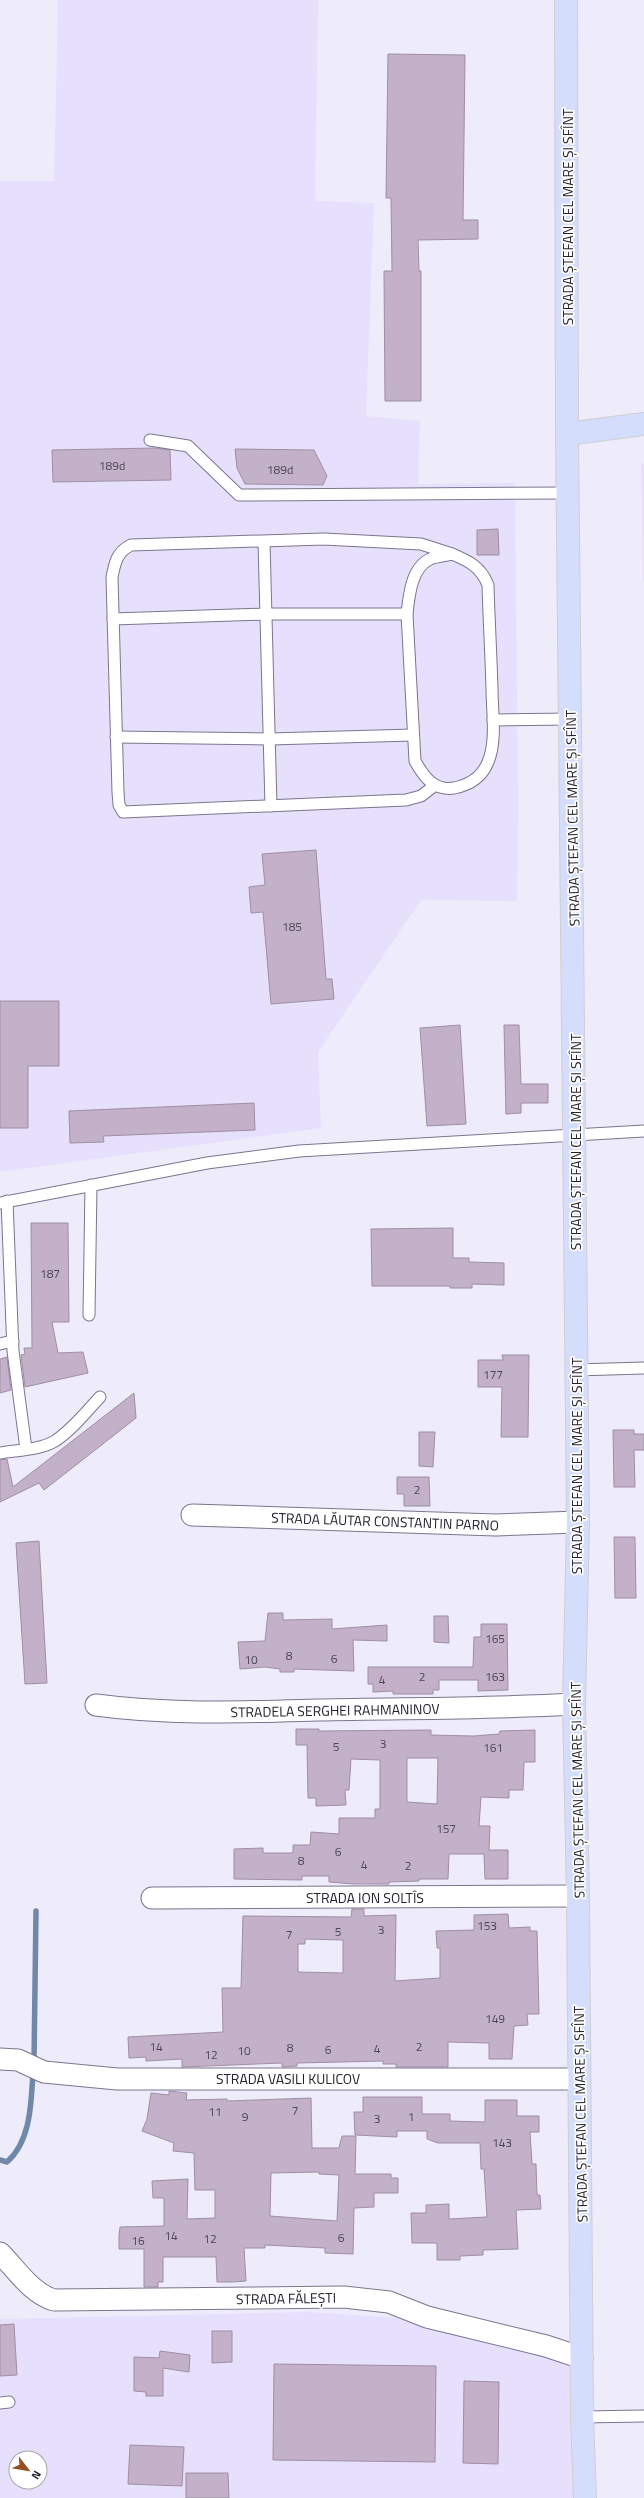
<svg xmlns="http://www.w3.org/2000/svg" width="644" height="2498" font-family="'Titillium Web',sans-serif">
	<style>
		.built { fill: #e6e0fc; fill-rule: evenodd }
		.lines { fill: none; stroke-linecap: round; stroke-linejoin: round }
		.stream { stroke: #7089a8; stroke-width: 5.5 }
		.building { fill: #c2b1c8; stroke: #9f8ea4; fill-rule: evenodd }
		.service-casing { stroke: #7b758e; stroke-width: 13 }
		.minor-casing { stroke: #7b758e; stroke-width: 23 }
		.primary-casing { stroke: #cfcfd1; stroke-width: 24 }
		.service { stroke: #fff; stroke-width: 11 }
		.minor { stroke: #fff; stroke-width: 21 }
		.primary { stroke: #d4ddfb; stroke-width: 22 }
		.labels { text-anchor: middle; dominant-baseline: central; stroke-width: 3.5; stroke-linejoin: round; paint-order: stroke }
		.number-label { font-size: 12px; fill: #4d4654 }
		.street-label { font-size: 14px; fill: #26232d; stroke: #fff }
	</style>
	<rect width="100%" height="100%" fill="#eeebfb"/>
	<g class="built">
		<polygon points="58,0 318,0 315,201 374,203 366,416 420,421 418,484 515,483 518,804 517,901 421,900 318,1052 321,1128 0,1172 0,181 54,181"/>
		<polygon points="644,463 644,581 643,581 641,465"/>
		<path d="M307,2312l94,6 181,40 4,140h-586v-179zM16,2458h24v24h-24z"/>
	</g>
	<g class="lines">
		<g class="stream">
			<polyline points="34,2062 36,1911"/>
			<path d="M0,2160l7,2c24,-21 24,-59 26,-89"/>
		</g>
	</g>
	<g class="building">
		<polygon points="388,54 465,55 463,220 478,220 478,239 418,240 419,271 421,271 421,401 385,401 384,271 392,271 391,198 386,198"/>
		<polygon points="155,448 170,450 171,480 53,482 52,450"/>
		<polygon points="235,449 314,450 327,476 323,485 245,484 237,468"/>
		<polygon points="498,529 499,555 477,555 477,530"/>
		<polygon points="316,850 326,979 332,979 334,999 271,1004 263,912 251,913 249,887 265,885 262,854"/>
		<polygon points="0,1001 59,1001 59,1066 28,1066 28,1128 0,1128"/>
		<polygon points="460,1025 466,1124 427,1126 420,1028"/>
		<polygon points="504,1025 519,1025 521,1084 548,1084 548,1103 521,1103 521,1113 506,1114"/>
		<polygon points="254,1103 255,1130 103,1136 104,1142 70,1143 69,1111"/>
		<polygon points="31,1223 68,1223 69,1322 52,1322 58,1353 83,1352 88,1373 25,1387 21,1355 25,1354 24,1348 32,1348"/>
		<polygon points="453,1228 453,1258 469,1258 469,1262 504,1263 504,1285 472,1284 472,1288 450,1288 450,1286 372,1286 371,1229"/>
		<polygon points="502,1355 529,1355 528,1437 501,1437 502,1387 478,1387 478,1360 503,1360"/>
		<polygon points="7,1357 11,1390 0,1393 0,1359"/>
		<polygon points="134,1393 136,1418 44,1490 39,1483 0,1502 0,1460 7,1459 13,1487"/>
		<polygon points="613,1430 634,1430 634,1434 644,1434 644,1450 634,1450 635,1487 614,1487"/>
		<polygon points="419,1432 435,1432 433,1467 419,1466"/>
		<polygon points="397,1477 429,1477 430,1506 404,1506 404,1494 397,1494"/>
		<polygon points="614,1537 635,1537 636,1598 615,1598"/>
		<polygon points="39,1541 47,1683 25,1684 16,1543"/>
		<polygon points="268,1613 283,1613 283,1620 332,1619 332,1629 387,1625 387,1641 353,1640 354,1671 294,1669 294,1672 280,1672 280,1669 265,1667 240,1669 238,1642 265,1641"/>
		<polygon points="434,1616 448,1616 449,1643 434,1642"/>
		<polygon points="481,1624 507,1624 508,1690 478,1691 478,1680 439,1680 439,1690 433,1690 433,1694 393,1694 393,1691 373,1692 373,1684 368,1684 368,1667 473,1667 474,1637 481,1637"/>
		<path d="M296,1729h23v2l112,-1v5l43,1 25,-2 1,-3 35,-1v32h-11l-1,28h-14v8l-28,-1 -2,29h11l-1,24h19v29h-23l-1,-25h-35l-1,25h-29v2l-30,1v2h-35l-25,-2v-6h-27v4l-68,-1v-30l29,-1v5h30v-8h17l1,-13 28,2v-16h36v-9h5v-49l-29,-1 -2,31h-4l1,15 -30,1v-8h-8l-1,-53h-11zM407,1758h31l-1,46 -30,-2z"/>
		<path d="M352,1909h12v7l32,-1 -1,66 45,-3v-30h-3l-1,-17 38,-1v-15l34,-1 1,14 21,-1v4h7l2,83h-12l1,11 -14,1 -2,33h-23v-16l-41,-1v25h-52v-3h-13v-3l-86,2v3l-15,1v-4l-100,4v-8l-36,2v-4l-17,1 -1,-21 95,-5 -1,-44h19l2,-72 108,1zM305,1939l38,1v33l-45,-1v-28h7z"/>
		<path d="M169,2091l18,2 -1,7 41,-1v2l84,-3 1,50h27l3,-12h14l-1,38h36v4h7v15h-24v14l-20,1 -1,46 -28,-1v-5l-60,-3v3h-21l2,33 -14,1h-15l-1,-25h-53v25h-5v5h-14v-38h-25v-14l1,-8 44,-1v-28h-11l-1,-17 36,-2 -1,40 28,-1v-28h-20l-1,-37 -21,-2 1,-8 -32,-12 5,-12 4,-26 18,2zM319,2172v2l20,1 -2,46 -67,-5 1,-43z"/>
		<polygon points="363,2097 422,2097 422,2114 450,2114 450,2121 485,2122 485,2100 517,2100 517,2116 539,2116 539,2132 530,2132 532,2164 536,2164 537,2195 540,2195 541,2209 516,2210 518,2249 483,2250 483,2255 460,2256 460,2260 437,2260 437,2243 412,2243 411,2213 426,2213 426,2205 449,2204 449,2219 487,2217 484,2169 481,2169 480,2143 438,2143 427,2139 427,2131 397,2131 397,2137 355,2135 354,2112 363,2112"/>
		<polygon points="14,2324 17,2375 0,2376 0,2325"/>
		<polygon points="212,2331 232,2331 232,2362 212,2363"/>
		<polygon points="160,2351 190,2355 189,2372 163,2368 163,2396 146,2396 146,2392 134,2391 134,2357 159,2358"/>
		<polygon points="274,2364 436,2366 435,2462 273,2460"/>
		<polygon points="464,2381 499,2382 498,2464 463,2463"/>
		<polygon points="130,2445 184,2447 182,2486 128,2484"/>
		<polygon points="186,2473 228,2473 229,2498 186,2498"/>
	</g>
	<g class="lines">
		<g class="service-casing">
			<g id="service">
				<polyline points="150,440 188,446 239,495 568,493"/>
				<polyline points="264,542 271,806"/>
				<path d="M452,554c17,7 29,13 36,31 1,35 3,69 4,104 0,22 5,52 -4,73 -6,15 -19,23 -34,26 -20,3 -30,-11 -39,-27l-8,-147c2,-18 4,-46 23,-55 7,-3 15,-3 22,-5z"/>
				<polyline points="113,619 266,614 407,614"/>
				<polyline points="493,720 571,719"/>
				<polyline points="116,737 270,739 413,735"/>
				<path d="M434,786l-13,10 -15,4 -283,12 -4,-7 -1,-13 -6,-215c3,-15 5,-25 19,-32l193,-6 97,5 31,10"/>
				<polyline points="7,1201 13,1351 26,1449"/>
				<polyline points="0,1203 207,1163 299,1151 644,1131"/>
				<polyline points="89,1315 91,1185"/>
				<polyline points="0,1344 13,1341"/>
				<polyline points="575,1370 644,1368"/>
				<path d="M0,1453c17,-3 40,-3 55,-12 17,-11 31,-29 45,-44"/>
				<polyline points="0,2403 9,2402"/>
				<polyline points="582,2417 644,2416"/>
			</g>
		</g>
		<g class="minor-casing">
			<g id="minor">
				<polyline points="192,1515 496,1525 578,1522"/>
				<path d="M96,1705c74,10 147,7 221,5 86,-2 172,-1 257,-6"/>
				<polyline points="152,1898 578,1896"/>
				<polyline points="0,2059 18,2060 44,2072 117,2079 579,2079"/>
				<path d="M0,2253c16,16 32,41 54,47l290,-3 45,5 38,15 119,29 36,12"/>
			</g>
		</g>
		<g class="primary-casing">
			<g id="primary">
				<polyline points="566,0 567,434 578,1522 574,1704 578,1896 582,2417 585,2498"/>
				<polyline points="567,434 644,424"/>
			</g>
		</g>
		<use href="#service" class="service"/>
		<use href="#minor" class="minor"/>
		<use href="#primary" class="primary"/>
	</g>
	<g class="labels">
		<g class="number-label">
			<text x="112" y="465">189d</text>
			<text x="280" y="469">189d</text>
			<text x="292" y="926">185</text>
			<text x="50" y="1273">187</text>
			<text x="493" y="1374">177</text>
			<text x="417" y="1489">2</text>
			<text x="495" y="1638">165</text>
			<text x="289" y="1655">8</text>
			<text x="334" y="1658">6</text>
			<text x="251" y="1659">10</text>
			<text x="422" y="1676">2</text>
			<text x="495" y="1676">163</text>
			<text x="382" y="1679">4</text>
			<text x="383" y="1743">3</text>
			<text x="336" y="1746">5</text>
			<text x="493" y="1747">161</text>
			<text x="446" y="1828">157</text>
			<text x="338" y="1851">6</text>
			<text x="301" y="1860">8</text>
			<text x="364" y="1864">4</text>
			<text x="408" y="1865">2</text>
			<text x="487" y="1925">153</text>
			<text x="381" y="1929">3</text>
			<text x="338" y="1931">5</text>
			<text x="289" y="1934">7</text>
			<text x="495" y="2018">149</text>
			<text x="156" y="2046">14</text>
			<text x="419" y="2046">2</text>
			<text x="290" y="2047">8</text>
			<text x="377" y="2048">4</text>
			<text x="328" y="2049">6</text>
			<text x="244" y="2050">10</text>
			<text x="211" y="2054">12</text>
			<text x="295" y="2110">7</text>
			<text x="215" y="2111">11</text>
			<text x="245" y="2116">9</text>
			<text x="411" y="2116">1</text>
			<text x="377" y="2118">3</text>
			<text x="502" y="2142">143</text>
			<text x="171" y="2235">14</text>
			<text x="341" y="2237">6</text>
			<text x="210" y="2238">12</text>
			<text x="138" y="2240">16</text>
		</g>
		<g class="street-label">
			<text transform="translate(567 217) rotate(-90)">STRADA ȘTEFAN CEL MARE ȘI SFÎNT</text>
			<text transform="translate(572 818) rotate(-91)">STRADA ȘTEFAN CEL MARE ȘI SFÎNT</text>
			<text transform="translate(575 1142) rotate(-90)">STRADA ȘTEFAN CEL MARE ȘI SFÎNT</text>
			<text transform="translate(576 1466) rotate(-90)">STRADA ȘTEFAN CEL MARE ȘI SFÎNT</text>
			<text transform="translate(385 1521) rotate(2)">STRADA LĂUTAR CONSTANTIN PARNO</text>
			<text transform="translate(335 1710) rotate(-1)">STRADELA SERGHEI RAHMANINOV</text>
			<text transform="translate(577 1790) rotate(-91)">STRADA ȘTEFAN CEL MARE ȘI SFÎNT</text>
			<text x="365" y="1897">STRADA ION SOLTÎS</text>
			<text x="288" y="2078">STRADA VASILI KULICOV</text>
			<text transform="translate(580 2114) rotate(-91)">STRADA ȘTEFAN CEL MARE ȘI SFÎNT</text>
			<text transform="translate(286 2298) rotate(-1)">STRADA FĂLEȘTI</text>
		</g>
	</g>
	<g transform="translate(28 2470) rotate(121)"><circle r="19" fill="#ffffff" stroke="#a8a7ab"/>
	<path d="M0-3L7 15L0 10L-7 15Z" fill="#944f25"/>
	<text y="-6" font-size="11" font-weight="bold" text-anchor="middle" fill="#26232d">N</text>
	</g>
</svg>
